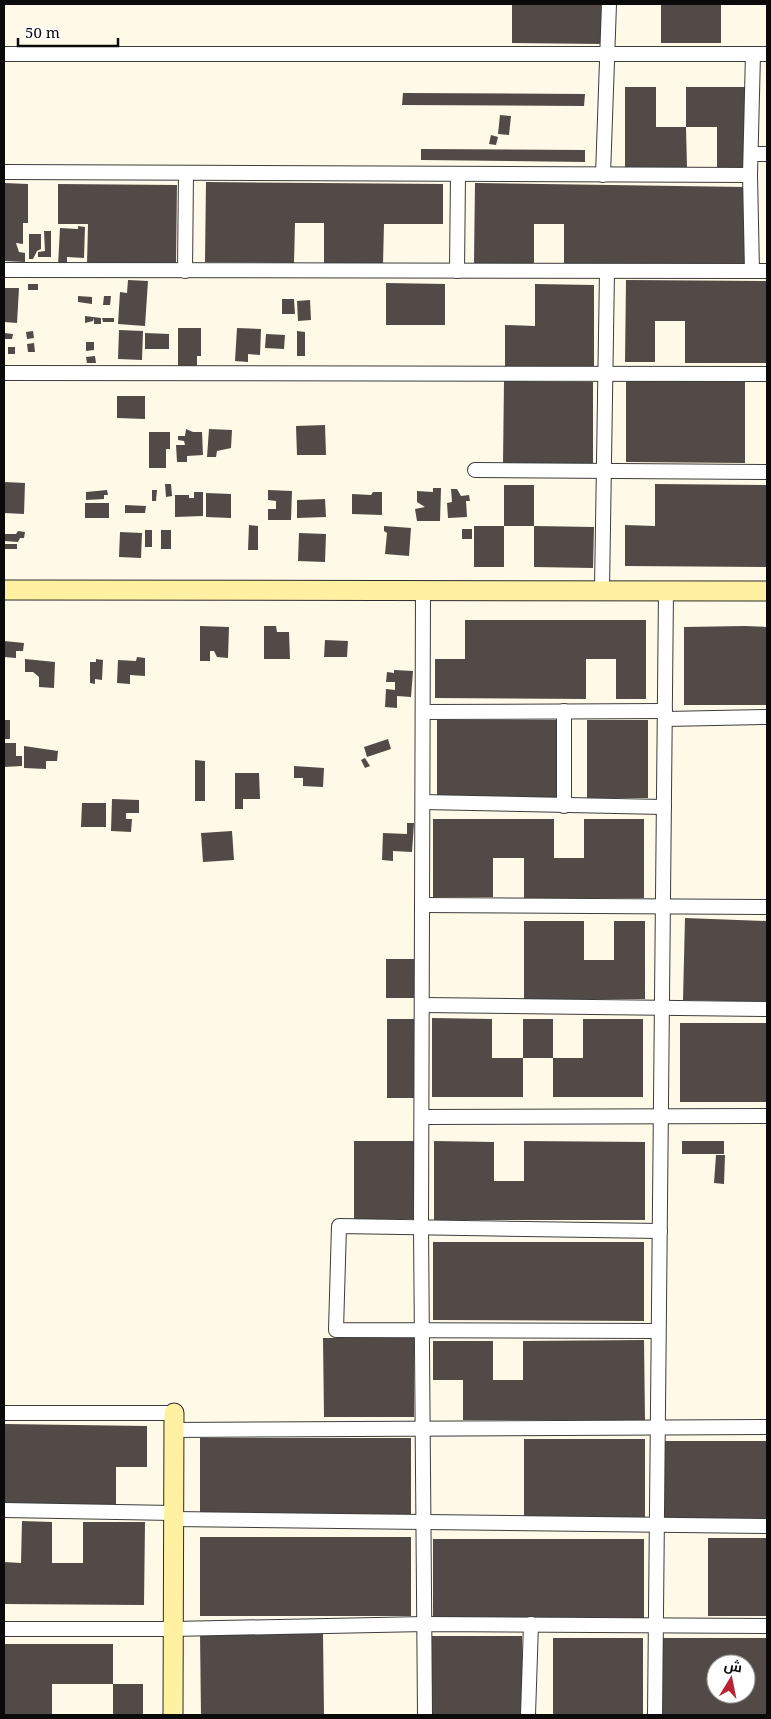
<svg xmlns="http://www.w3.org/2000/svg" width="771" height="1719" font-family="'Noto Serif',Cairo,serif">
	<style>
		.building { fill: #524a46; fill-rule: evenodd }
		.lines { fill: none; stroke-linecap: round; stroke-linejoin: round }
		.street-casing { stroke: #3d3d3d; stroke-width: 16 }
		.secondary-casing { stroke: #2c2c2c; stroke-width: 21 }
		.street { stroke: #fff; stroke-width: 14 }
		.secondary { stroke: #fff0a2; stroke-width: 19 }
	</style>
	<rect width="100%" height="100%" fill="#fff9e7"/>
	<g class="building">
		<polygon points="512,4 602,4 602,44 512,43"/>
		<rect x="661" y="4" width="60" height="39"/>
		<polygon points="625,87 656,87 656,127 686,127 687,168 625,168"/>
		<polygon points="686,87 748,87 748,168 717,168 717,127 686,127"/>
		<polygon points="403,93 585,94 584,106 402,105"/>
		<polygon points="500,115 511,116 509,135 498,134"/>
		<polygon points="491,135 498,137 496,145 489,144"/>
		<polygon points="421,149 585,150 585,162 421,160"/>
		<polygon points="206,182 443,184 443,224 384,224 383,264 324,263 324,223 295,223 294,263 205,262"/>
		<polygon points="4,183 28,184 28,223 23,223 23,244 16,243 19,252 25,253 25,262 4,261"/>
		<polygon points="475,183 745,187 744,267 564,264 564,224 534,224 534,264 474,263"/>
		<polygon points="58,184 177,185 176,265 87,264 88,224 58,224"/>
		<polygon points="78,226 85,227 84,258 67,257 67,267 58,266 60,228 78,229"/>
		<polygon points="44,231 51,231 51,257 38,257 38,252 45,251"/>
		<polygon points="29,234 41,234 41,249 37,251 33,259 29,259"/>
		<polygon points="128,280 148,281 145,326 118,324 120,292 127,293"/>
		<polygon points="626,280 767,281 767,363 685,363 685,321 655,321 655,362 625,362"/>
		<polygon points="386,283 445,284 445,325 386,325"/>
		<rect x="28" y="284" width="10" height="6"/>
		<polygon points="535,284 594,285 594,367 505,366 505,325 535,326"/>
		<polygon points="4,288 19,288 17,323 4,322"/>
		<polygon points="78,296 92,297 92,304 78,302"/>
		<polygon points="104,296 111,296 110,305 103,305"/>
		<polygon points="282,299 294,299 295,314 282,314"/>
		<polygon points="310,300 311,320 298,321 297,301"/>
		<polygon points="85,316 101,318 101,324 94,324 94,318 93,321 85,323"/>
		<polygon points="102,318 114,318 114,322 103,322"/>
		<polygon points="178,328 201,328 201,356 197,356 197,368 178,368"/>
		<polygon points="237,328 261,329 260,355 248,354 248,362 235,361"/>
		<polygon points="119,330 143,331 142,360 118,359"/>
		<polygon points="33,331 34,338 27,339 26,332"/>
		<polygon points="297,331 305,332 305,356 297,356"/>
		<polygon points="4,333 13,334 12,339 4,339"/>
		<polygon points="145,333 169,334 169,349 145,349"/>
		<polygon points="266,334 285,335 284,349 265,348"/>
		<polygon points="86,342 94,342 94,350 86,351"/>
		<polygon points="34,343 35,352 28,352 27,344"/>
		<rect x="8" y="347" width="7" height="7"/>
		<polygon points="95,356 96,363 87,363 86,357"/>
		<polygon points="626,380 745,381 745,463 626,462"/>
		<polygon points="504,381 593,382 593,464 503,464"/>
		<polygon points="117,396 145,396 145,419 117,418"/>
		<polygon points="325,425 326,455 297,455 296,426"/>
		<polygon points="186,429 193,432 202,432 203,455 187,456 187,462 177,462 176,445 185,445 184,441 178,440 178,436 185,436"/>
		<polygon points="209,429 232,430 231,448 217,451 216,457 207,457"/>
		<polygon points="149,432 170,432 170,449 166,449 166,468 149,468"/>
		<polygon points="4,482 25,483 24,514 4,513"/>
		<polygon points="165,484 171,484 172,496 166,497"/>
		<polygon points="655,484 767,485 767,567 625,566 625,525 655,526"/>
		<rect x="504" y="485" width="30" height="41"/>
		<polygon points="433,488 441,488 440,521 417,521 415,509 425,507 417,502 417,491 433,492"/>
		<polygon points="451,489 457,489 461,496 469,495 470,501 466,501 467,517 448,518 447,503 452,502"/>
		<polygon points="107,490 108,495 104,495 104,499 86,500 86,492"/>
		<polygon points="152,490 157,490 156,501 152,501"/>
		<polygon points="268,490 292,491 291,520 268,520 268,509 276,509 276,501 268,500"/>
		<polygon points="194,492 203,492 203,516 175,517 175,495 189,495 189,498 194,498"/>
		<polygon points="373,492 382,492 382,515 352,514 352,494 371,495"/>
		<polygon points="206,493 231,494 231,518 206,517"/>
		<polygon points="325,499 326,517 297,518 297,500"/>
		<rect x="85" y="503" width="24" height="15"/>
		<polygon points="125,505 146,506 145,513 125,513"/>
		<polygon points="249,525 258,526 258,550 248,550"/>
		<polygon points="384,526 411,528 409,556 385,554 387,533 384,531"/>
		<rect x="474" y="526" width="30" height="41"/>
		<polygon points="534,526 594,527 593,568 534,567"/>
		<rect x="462" y="529" width="10" height="10"/>
		<rect x="145" y="530" width="7" height="17"/>
		<rect x="161" y="530" width="10" height="19"/>
		<polygon points="18,531 25,532 24,538 20,538 18,542 4,541 4,534 16,534"/>
		<polygon points="120,532 142,533 141,558 119,557"/>
		<polygon points="299,533 326,534 325,562 298,561"/>
		<rect x="4" y="544" width="13" height="5"/>
		<polygon points="465,620 646,620 646,699 616,699 616,659 586,659 586,699 435,698 435,659 465,659"/>
		<polygon points="200,626 229,627 228,658 217,657 214,651 210,651 210,661 200,661"/>
		<polygon points="264,626 276,626 277,632 289,632 290,659 264,659"/>
		<polygon points="745,626 767,627 767,705 684,705 684,627"/>
		<polygon points="325,640 348,641 347,657 324,657"/>
		<polygon points="4,641 24,643 23,651 16,651 16,658 4,657"/>
		<polygon points="137,657 145,658 145,676 130,675 130,684 117,683 118,660 136,661"/>
		<polygon points="25,659 55,662 54,688 39,687 39,677 33,672 25,672"/>
		<polygon points="96,659 103,660 102,680 95,679 95,684 90,683 90,662 96,662"/>
		<polygon points="394,670 413,671 411,697 397,696 397,708 385,707 386,689 395,690 395,682 386,682 387,672 394,673"/>
		<rect x="4" y="720" width="6" height="19"/>
		<rect x="437" y="720" width="120" height="78"/>
		<rect x="587" y="720" width="61" height="78"/>
		<polygon points="388,739 391,749 367,757 364,747"/>
		<polygon points="4,743 16,743 16,756 22,756 22,766 4,767"/>
		<polygon points="24,746 58,751 57,761 46,761 46,769 24,768"/>
		<polygon points="365,758 370,766 365,768 361,760"/>
		<polygon points="195,760 205,761 205,801 195,801"/>
		<polygon points="294,766 324,768 323,787 303,786 303,778 294,778"/>
		<polygon points="235,773 259,773 260,799 243,799 243,809 235,809"/>
		<polygon points="112,799 139,800 139,813 126,813 126,819 132,819 131,832 111,831"/>
		<polygon points="82,803 106,803 106,827 81,827"/>
		<polygon points="433,819 554,819 554,858 584,858 584,819 644,819 644,898 524,898 524,858 493,858 493,897 433,897"/>
		<polygon points="407,823 414,823 412,852 393,851 393,861 382,860 383,833 407,834"/>
		<polygon points="232,831 234,860 203,862 201,833"/>
		<polygon points="685,918 767,921 767,1002 683,1000"/>
		<polygon points="524,921 584,921 584,960 614,960 614,921 645,921 645,999 524,999"/>
		<rect x="386" y="959" width="30" height="39"/>
		<polygon points="432,1018 492,1019 492,1058 523,1058 523,1019 553,1019 553,1058 523,1058 523,1097 432,1097"/>
		<rect x="387" y="1019" width="31" height="79"/>
		<polygon points="583,1019 643,1019 643,1097 553,1097 553,1058 583,1058"/>
		<rect x="680" y="1023" width="87" height="79"/>
		<rect x="354" y="1141" width="60" height="78"/>
		<polygon points="434,1141 494,1142 494,1181 524,1181 524,1141 645,1142 645,1220 434,1220"/>
		<rect x="682" y="1141" width="42" height="13"/>
		<polygon points="716,1155 725,1155 724,1184 714,1183"/>
		<polygon points="433,1242 644,1242 644,1321 433,1320"/>
		<polygon points="323,1338 414,1338 414,1417 324,1417"/>
		<polygon points="644,1340 645,1420 463,1420 463,1380 433,1380 433,1341 493,1341 493,1380 523,1380 523,1341"/>
		<polygon points="4,1424 147,1426 147,1467 116,1467 116,1508 4,1507"/>
		<polygon points="200,1438 411,1438 411,1517 200,1516"/>
		<rect x="524" y="1439" width="121" height="79"/>
		<rect x="664" y="1441" width="103" height="79"/>
		<polygon points="22,1521 52,1522 52,1563 83,1563 83,1522 145,1522 144,1605 4,1604 4,1562 21,1563"/>
		<rect x="200" y="1537" width="211" height="79"/>
		<rect x="708" y="1538" width="59" height="78"/>
		<polygon points="433,1539 644,1539 644,1618 433,1617"/>
		<polygon points="200,1634 323,1634 324,1714 201,1715"/>
		<polygon points="432,1636 522,1636 523,1715 432,1715"/>
		<rect x="553" y="1638" width="90" height="77"/>
		<path d="M660,1638h107v77h-107zM716,1664h30v30h-30z"/>
		<polygon points="4,1644 113,1644 113,1684 143,1684 143,1715 113,1715 113,1684 52,1684 52,1715 4,1715"/>
	</g>
	<g class="lines">
		<g class="street-casing">
			<g id="street">
				<polyline points="4,54 767,54"/>
				<polyline points="751,154 767,154"/>
				<polyline points="4,172 750,175"/>
				<polyline points="603,175 609,4"/>
				<polyline points="4,270 767,271"/>
				<polyline points="185,271 186,173"/>
				<polyline points="457,271 458,174"/>
				<polyline points="752,271 750,175 753,54"/>
				<polyline points="4,373 767,374"/>
				<polyline points="475,470 767,472"/>
				<polyline points="602,589 607,271"/>
				<polyline points="423,590 421,1227 425,1715"/>
				<polyline points="564,711 564,806"/>
				<polyline points="423,712 665,711"/>
				<polyline points="665,719 767,717"/>
				<polyline points="423,802 664,807"/>
				<polyline points="422,905 767,907"/>
				<polyline points="422,1005 767,1009"/>
				<polyline points="422,1117 767,1116"/>
				<polyline points="658,1331 336,1330 339,1226 660,1231"/>
				<polyline points="4,1413 174,1413"/>
				<polyline points="173,1430 767,1427"/>
				<polyline points="4,1510 173,1513"/>
				<polyline points="173,1519 767,1526"/>
				<polyline points="4,1629 172,1629 425,1624 767,1626"/>
				<polyline points="528,1715 531,1624"/>
				<polyline points="655,1715 666,590"/>
			</g>
		</g>
		<g class="secondary-casing">
			<g id="secondary">
				<polyline points="4,590 767,591"/>
				<polyline points="173,1715 174,1413"/>
			</g>
		</g>
		<use href="#street" class="street"/>
		<use href="#secondary" class="secondary"/>
	</g>
	<rect width="771" height="1719" fill="none" stroke="#0a0a0a" stroke-width="10"/>
	<g transform="translate(731 1679) rotate(10)"><circle r="24" fill="#ffffff" stroke="#9d9d9d"/>
	<path d="M0-4L9 19L0 12L-9 19Z" fill="#b92231"/>
	<text y="-8" font-size="14" font-weight="bold" text-anchor="middle" fill="#0a0a0a">ش</text>
	</g>
	<path d="M18 38v8h100v-8" fill="none" stroke="#0a0a0a" stroke-width="2.5"/>
	<text x="25" y="38" font-size="15" fill="#0a0a0a" stroke="#ffffff" stroke-width="4" paint-order="stroke">50 m</text>
</svg>
